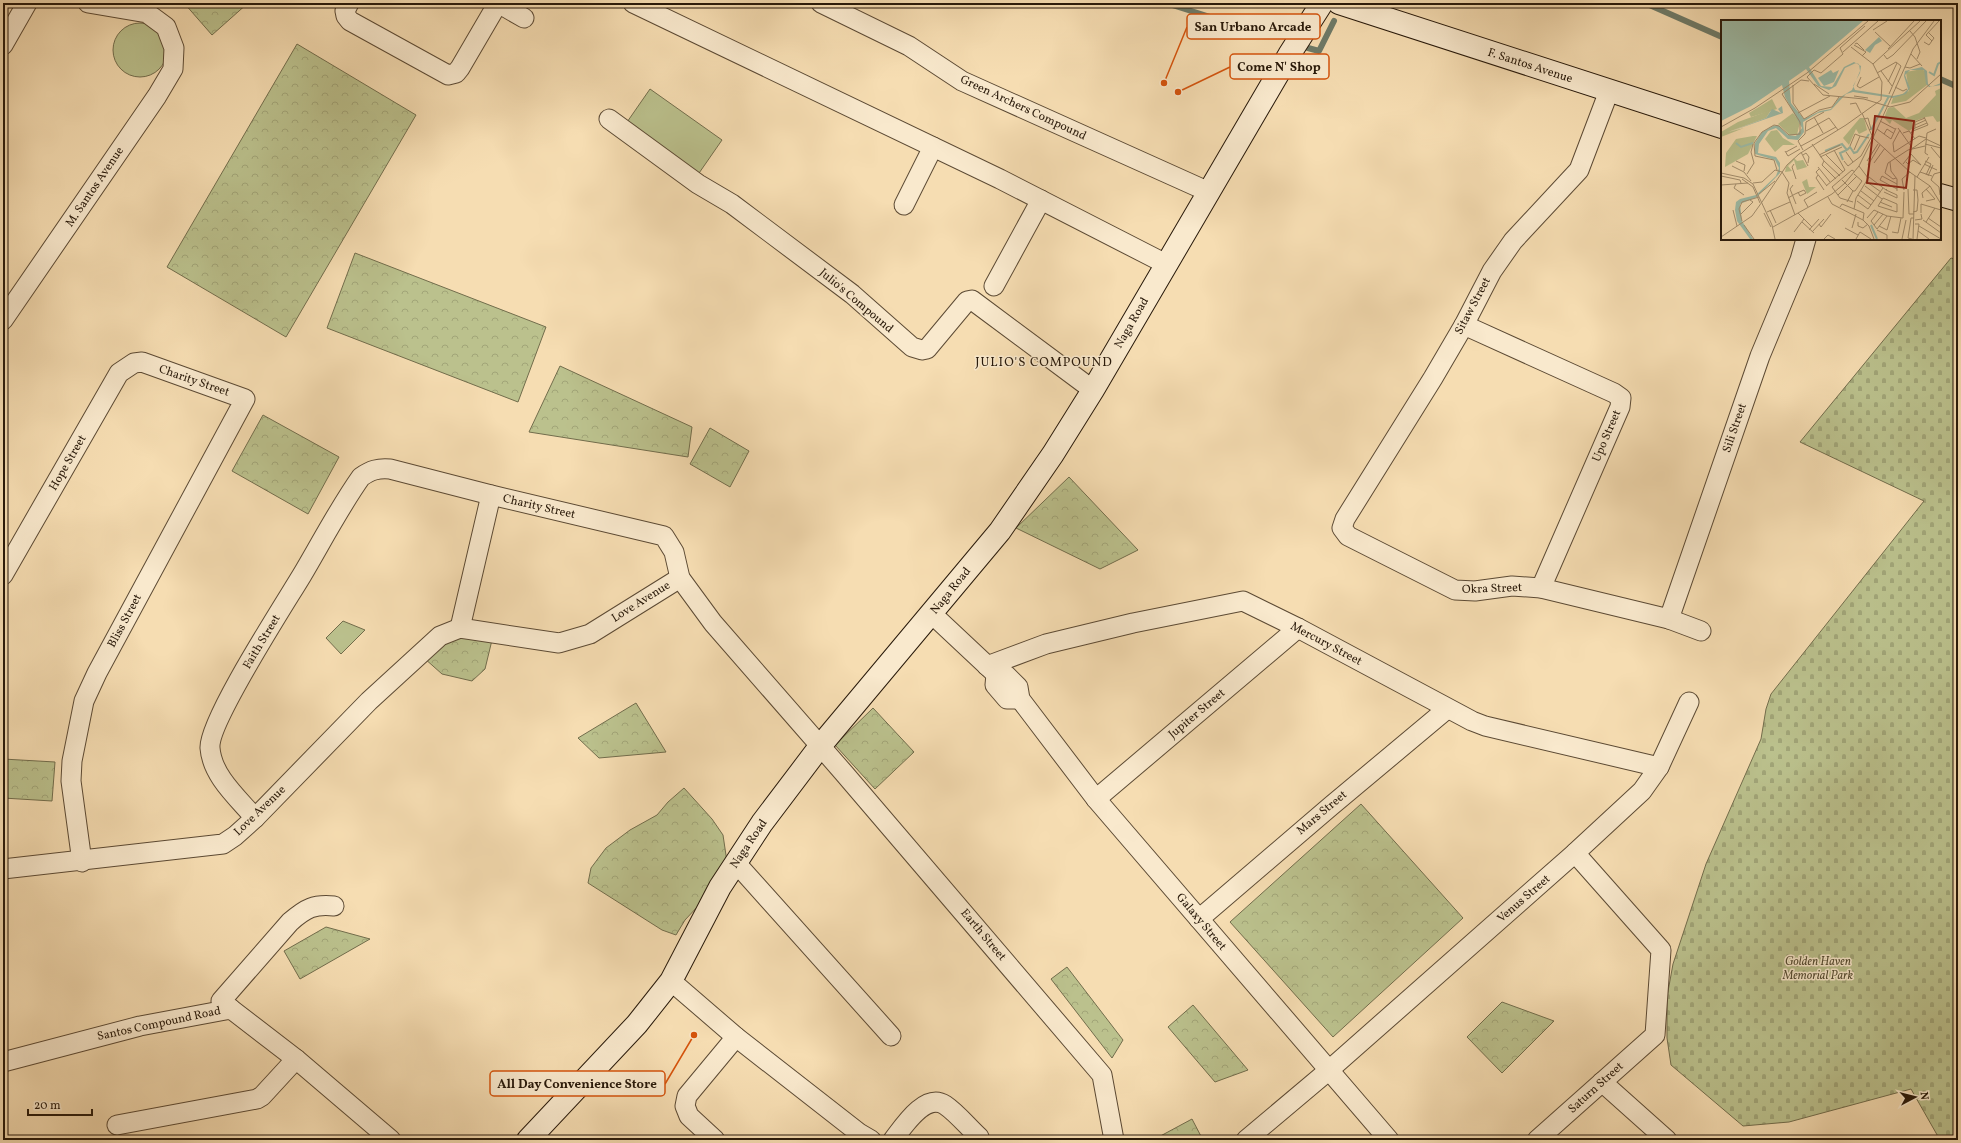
<svg xmlns="http://www.w3.org/2000/svg" width="1961" height="1143" font-family="Vollkorn,serif">
	<style>
		.grass { fill: #bbc18d; stroke: #726d4c }
		.forest { fill: url(#forest-crowns); stroke: #726d4c }
		.cemetery { fill: url(#cemetery-stones); stroke: #726d4c }
		.lines { fill: none; stroke-linecap: round; stroke-linejoin: round }
		.stream { stroke: #6e7b69; stroke-width: 6 }
		.minor-casing { stroke: #5c4a34; stroke-width: 21 }
		.secondary-casing { stroke: #28190a; stroke-width: 24 }
		.minor { stroke: #f9e9cd; stroke-width: 19 }
		.secondary { stroke: #f9e9cd; stroke-width: 22 }
		.labels { text-anchor: middle; dominant-baseline: central; stroke-width: 3; stroke-linejoin: round; paint-order: stroke }
		.street-label { font-size: 12px; fill: #28190a; stroke: #f9e9cd }
		.park-label { font-size: 12px; font-style: italic; fill: #544b31; stroke: #f9e9cd }
		.neighbourhood-label { font-size: 13px; letter-spacing: 1px; fill: #28190a; stroke: #f9e9cd }
		.inset-river { fill: none; stroke: #9dbca8; stroke-width: 2 }
		.inset-road { fill: none; stroke: #a48f6f; stroke-width: 1 }
		.view { fill: #8f2418; fill-opacity: 0.15; stroke: #8f2418; stroke-width: 2 }
		.inset-edge { fill: none; stroke: #28190a; stroke-width: 2 }
		.leader { fill: none; stroke: #d5530c; stroke-width: 1.5 }
		.callout-dot { fill: #d5530c; stroke: #f9e9cd; stroke-width: 1.5 }
		.callout { fill: #f9e9cd; stroke: #d5530c; stroke-width: 1.5 }
		.callout-label { font-size: 13px; text-anchor: middle; font-weight: bold; fill: #28190a }
	</style>
	<defs>
		<pattern id="forest-crowns" width="20" height="18" patternUnits="userSpaceOnUse"><rect width="20" height="18" fill="#bbc18d"/><path d="M2 6a3 3 0 1 1 6 0M12 15a3 3 0 1 1 6 0" fill="none" stroke="#a1a578"/></pattern>
		<pattern id="cemetery-stones" width="16" height="16" patternUnits="userSpaceOnUse"><rect width="16" height="16" fill="#bbc18d"/><path d="M2 7V4a2 2 0 0 1 4 0v3zM10 15v-3a2 2 0 0 1 4 0v3z" fill="#a1a578"/></pattern>
	</defs>
	<rect width="100%" height="100%" fill="#f6ddb2"/>
	<filter id="stains"><feTurbulence type="fractalNoise" baseFrequency=".005" numOctaves="4"/><feColorMatrix values="0 0 0 0 .2 0 0 0 0 .09 0 0 0 0 .02 0 0 0 .5 -.17"/></filter>
	<radialGradient id="worn" r=".72"><stop offset=".6" stop-color="#630" stop-opacity="0"/><stop offset="1" stop-color="#630" stop-opacity=".3"/></radialGradient>
	<g class="grass">
		<circle cx="140" cy="50" r="27"/>
		<polygon points="650,89 722,140 697,176 625,125"/>
		<polygon points="343,621 365,630 341,654 326,638"/>
	</g>
	<g class="forest">
		<polygon points="184,3 248,3 212,35"/>
		<polygon points="297,44 416,115 286,337 167,267"/>
		<polygon points="355,253 546,327 518,402 327,328"/>
		<polygon points="560,366 692,427 688,457 529,432"/>
		<polygon points="263,415 339,457 308,514 232,471"/>
		<polygon points="710,428 749,451 730,487 690,464"/>
		<polygon points="1069,477 1138,550 1100,569 1016,528"/>
		<polygon points="483,635 492,640 485,669 472,681 442,674 424,658 447,637"/>
		<polygon points="636,703 666,752 599,758 578,738"/>
		<polygon points="873,708 914,752 875,789 835,745"/>
		<polygon points="3,759 55,762 52,801 3,798"/>
		<polygon points="684,788 712,819 723,835 727,862 713,878 699,905 685,920 676,935 662,930 588,883 591,868 606,848 630,830 657,815 668,802"/>
		<polygon points="1361,804 1463,918 1333,1037 1230,922"/>
		<polygon points="326,927 370,939 300,979 284,951"/>
		<polygon points="1067,967 1123,1040 1112,1058 1051,979"/>
		<polygon points="1502,1002 1554,1021 1502,1073 1467,1037"/>
		<polygon points="1193,1005 1248,1070 1215,1082 1168,1027"/>
		<polygon points="1192,1119 1203,1140 1153,1140"/>
	</g>
	<polygon class="cemetery" points="1951,258 1958,260 1958,1140 1940,1140 1911,1089 1789,1122 1743,1126 1671,1065 1667,1038 1667,997 1673,964 1706,864 1761,739 1766,709 1771,694 1924,501 1800,442"/>
	<g class="lines">
		<g class="stream">
			<polyline points="1166,3 1270,36"/>
			<polyline points="1645,3 1722,37"/>
			<polyline points="1308,48 1319,51 1334,21"/>
			<polyline points="1940,79 1958,87"/>
		</g>
		<g class="minor-casing">
			<g id="minor">
				<polyline points="349,3 345,11 346,16 350,21 448,75 456,73 460,68 498,3"/>
				<polyline points="498,3 524,18"/>
				<polyline points="633,3 1000,179 1166,264"/>
				<polyline points="821,3 909,46 962,81 1209,192"/>
				<polyline points="3,45 27,3"/>
				<polyline points="1609,91 1579,170 1513,241 1492,271 1464,325 1433,378 1345,519 1342,528 1348,536 1455,590 1475,591 1512,586 1541,588 1669,619 1701,631"/>
				<polyline points="609,119 698,184 732,204 852,294 912,347 922,350 927,349 967,301 972,300 1093,390"/>
				<polyline points="904,205 933,147"/>
				<polyline points="994,286 1041,200"/>
				<polyline points="3,320 157,96 173,69 174,48 166,27 147,13 88,3"/>
				<polyline points="1464,325 1614,393 1621,398 1620,407 1541,588"/>
				<polyline points="3,575 119,373 134,363 142,362 245,399 97,673 84,701 72,761 71,781 82,862"/>
				<polyline points="932,614 996,674 1006,675 1018,687 1020,699 1096,799 1389,1140"/>
				<polyline points="1669,619 1760,356 1800,260 1806,239"/>
				<polyline points="460,628 491,495"/>
				<polyline points="987,666 1046,644 1133,623 1243,601 1298,628 1472,721 1485,726 1659,767"/>
				<polyline points="996,674 995,685 1007,699 1020,699"/>
				<polyline points="1096,799 1298,628"/>
				<path d="M255,818c-17,-20 -43,-42 -45,-70 -2,-26 74,-143 92,-173 19,-32 37,-67 59,-98 10,-7 17,-9 29,-8l101,26 173,41 10,16 6,26 33,45 130,149 259,303 12,65"/>
				<polyline points="736,863 891,1036"/>
				<polyline points="3,869 223,844 235,836 255,818 369,701 440,636 460,628 559,643 590,634 680,578"/>
				<polyline points="1199,919 1331,806 1447,709"/>
				<polyline points="671,981 736,1037 859,1133 871,1140"/>
				<path d="M231,1009l-10,-8 69,-79c16,-14 24,-18 44,-16"/>
				<polyline points="3,1062 140,1026 231,1009 296,1059 391,1140"/>
				<polyline points="1602,1082 1667,1140"/>
				<polyline points="117,1125 257,1099 262,1096 296,1059"/>
				<polyline points="715,1140 689,1116 685,1106 687,1096 736,1037"/>
				<path d="M893,1140c10,-13 32,-48 52,-35 12,8 23,22 34,32l1,3"/>
				<polyline points="1246,1140 1328,1071 1575,853 1642,791 1659,767 1689,702"/>
				<polyline points="1537,1140 1655,1035 1661,950 1575,853"/>
			</g>
		</g>
		<g class="secondary-casing">
			<g id="secondary">
				<polyline points="1339,3 1722,127"/>
				<polyline points="1940,195 1958,200"/>
				<polyline points="528,1140 637,1024 671,981 720,887 762,823 821,745 1000,531 1053,454 1093,390 1289,55 1322,3"/>
			</g>
		</g>
		<use href="#minor" class="minor"/>
		<use href="#secondary" class="secondary"/>
	</g>
	<g class="labels">
		<g class="street-label">
			<text transform="translate(1530 66) rotate(18)">F. Santos Avenue</text>
			<text transform="translate(1023 108) rotate(25)">Green Archers Compound</text>
			<text transform="translate(95 187) rotate(-56)">M. Santos Avenue</text>
			<text transform="translate(856 301) rotate(40)">Julio's Compound</text>
			<text transform="translate(1473 306) rotate(-62)">Sitaw Street</text>
			<text transform="translate(1132 323) rotate(-60)">Naga Road</text>
			<text transform="translate(194 381) rotate(19)">Charity Street</text>
			<text transform="translate(1735 428) rotate(-71)">Sili Street</text>
			<text transform="translate(1607 436) rotate(-67)">Upo Street</text>
			<text transform="translate(68 463) rotate(-60)">Hope Street</text>
			<text transform="translate(539 507) rotate(13)">Charity Street</text>
			<text transform="translate(1492 589) rotate(-2)">Okra Street</text>
			<text transform="translate(951 591) rotate(-51)">Naga Road</text>
			<text transform="translate(641 602) rotate(-32)">Love Avenue</text>
			<text transform="translate(125 621) rotate(-62)">Bliss Street</text>
			<text transform="translate(262 642) rotate(-59)">Faith Street</text>
			<text transform="translate(1326 644) rotate(28)">Mercury Street</text>
			<text transform="translate(1197 714) rotate(-40)">Jupiter Street</text>
			<text transform="translate(260 811) rotate(-44)">Love Avenue</text>
			<text transform="translate(1322 813) rotate(-40)">Mars Street</text>
			<text transform="translate(749 844) rotate(-56)">Naga Road</text>
			<text transform="translate(1524 899) rotate(-41)">Venus Street</text>
			<text transform="translate(1201 922) rotate(50)">Galaxy Street</text>
			<text transform="translate(983 935) rotate(50)">Earth Street</text>
			<text transform="translate(159 1024) rotate(-12)">Santos Compound Road</text>
			<text transform="translate(1596 1088) rotate(-42)">Saturn Street</text>
		</g>
		<g class="park-label">
			<text x="1818" y="962">Golden Haven<tspan x="1818" dy="14">Memorial Park</tspan></text>
		</g>
		<g class="neighbourhood-label">
			<text x="1044" y="363">JULIO'S COMPOUND</text>
		</g>
	</g>
	<g transform="translate(1721 20)">
		<rect width="220" height="220" fill="#f6ddb2"/>
		<path d="M201,49l4,3 1,13 -21,16 -15,3 2,-6 16,-7 -3,-19zM72,93l7,9 -3,13h-7l-12,-11zM73,138l3,3 6,-1 4,7 -10,3 -3,-10 -6,6 4,5 -7,1 1,-5zM86,159l2,8h7l-9,7 -5,-12z" fill="#bbc18d"/>
		<path d="M51,79l5,10 -26,8 -2,-4z" fill="#bbc18d"/>
		<path d="M50,90l-5,8 -38,14 16,-4 -23,9v-5l17,-10zM56,110l6,8 12,7h-12l-8,7 -10,-13 6,-8zM32,116h4l-9,18 -23,13 1,-14 10,-14z" fill="#bbc18d"/>
		<path d="M220,68v33l-4,1 -4,-6 -7,1 -14,5 1,6 -4,3 -17,-11 -2,4 -6,-6 4,-10 6,-1 12,11 13,-5 17,-18 -1,-4zM139,98h4l3,12 -8,4 -3,-5 -7,16 -6,-7z" fill="#bbc18d"/>
		<path d="M0,1h142l-54,46 12,19 11,1 12,-20 10,-5 7,4 -1,7 -7,13 2,4 38,6 10,-2 5,-5 -4,-13 1,-5 17,-4 5,4 1,13 3,3 10,-4v2l-12,2 -3,-3 -2,-14h-14l-5,5 5,13 -4,6 -13,4 -40,-6 -7,2 -15,16 -13,3 -15,9 1,10 -6,8 -10,-1 -12,-11 -8,3 -9,13 -1,9 18,4 4,6v10l-23,24 -17,7 2,17 11,18h-3l-13,-18 -2,-11 1,-8 4,-3 16,-4 20,-19 3,-8 -4,-8 -20,-6v-11l7,-11 11,-6 5,-1 10,10 8,1 6,-8 -17,-31 -3,-12 -31,21 -30,15zM135,43l3,1 1,7 -8,19 -13,8 -8,11 -11,2 -16,8 -13,-16 -2,-22 17,-12 12,17 11,4 7,-4 9,-18zM158,17l3,4 -7,4 -5,8 -5,-3zM110,50l2,3 6,-3 -5,12 -10,4 -6,-8zM61,86l1,7 -57,20 40,-15 6,-9 9,4 -3,-4z" fill="#9dbca8" fill-rule="evenodd"/>
		<path class="inset-river" d="M208,52l5,3 4,-11 3,-2M150,110l18,-34M15,123l5,4 12,-4M126,130l3,-3 4,6 3,-1 12,-18M104,131l17,-7 5,6M122,140l-3,-7 7,-3M150,205l6,14"/>
		<path class="inset-road" d="M152,10l14,-9M189,11l5,6 5,15 -3,7M154,12l15,14M211,21l-6,-6 13,-14M203,22l5,3 5,-7 -6,-6M134,24l2,-1 7,7M133,25l12,7 -4,4M130,27l22,17M167,29l26,-28M122,32l35,-31M190,34l11,12M163,35l3,4 6,-4 33,-34M184,47l5,1 10,-4M93,50l7,3 22,-19 -3,-6 25,-22M93,50l-7,7 16,18 41,4 26,8 20,-5 31,-28M160,51l11,15M156,53l19,-11 5,4 -12,28M140,57l-4,9 3,2 19,-11M167,62l9,-19M93,64l15,10M72,65v18l11,16 15,-9 13,-3 7,-10M174,67l8,4 4,-2M133,76l14,2M129,84l6,-1 5,10M167,85l25,-56 21,-28M77,93l32,-17M141,93l11,25 38,35 19,13 11,18M93,97l9,16M143,99l4,-1 3,11 -2,1M159,101l15,8M194,105l11,-5M0,107l34,-19 52,-35 61,-52M177,108l15,21M194,108v-6l10,-4M156,109l14,10 5,-11M85,111l23,-13 9,12M192,111l15,-6 -4,-8M182,113l6,-2 6,8M190,113l4,-5 12,-5M163,114l3,-5 6,4M152,118l15,-33M91,124l12,17 16,15M204,124l16,4M80,126l35,-19M129,126l5,-12 5,2M210,127l10,12M192,128l13,-9 15,7M82,130l-5,-9 7,-7 1,-12 18,-10M133,130l6,-14 9,2M64,131l3,5 12,-7M65,132l11,-6M80,132l7,14M125,132l7,10M173,132l25,-16 7,2M173,132l-1,-9 7,-13M104,134l18,18M82,135l3,-2 3,4 -1,6M98,135l21,-10M207,135l-3,-2 2,-20 9,-4M99,137l22,-10M15,141l9,4 -1,6M103,141l-2,4 14,14M123,141l4,5 13,-10 11,-20M146,141l11,-17M204,141l6,3 -5,11M169,142l1,9 6,8v12M185,142l2,2 5,-4 8,5M153,143l11,-15M73,144l-2,3 4,12M182,144l8,-10 10,11M203,144l13,6M147,145l12,-20M11,146l12,6 7,9M138,146l9,12M97,147l12,15M98,149l-3,3 11,14M56,150l-3,-10 -19,-4 -1,-13 8,-11 12,-7 5,1 10,9 11,-1v-12l-18,-28 19,-14 8,1M199,152l12,4M0,153l23,5 9,6 19,41 3,14M26,154l7,-11 -3,-11 2,-8M97,155l-2,3 8,12M0,156l19,4 1,3M207,156l5,-11M196,157l12,-20M175,158l-3,1 -8,-6 3,-10 20,-13 17,-4M21,159l11,8 7,16M121,160l11,11M146,162l14,10M32,163l9,-1 13,-12 7,2 7,11 -2,10 8,22M15,164l-2,4 10,7M0,165l27,-2M72,165l-3,4 6,15M105,166l19,-16 -11,-20M144,166l17,13M176,169l-17,-9 2,-4 15,8M187,169l1,25h5M205,169l9,10 -9,2M183,170l-2,-11 8,-7M192,170h4l1,10 -1,11 -4,1M132,171h2l7,-10 -8,-7M140,171l13,10M163,172l13,6v-3l-11,-5M38,174l16,-13M117,175l19,-19M137,175l13,10M219,175l-1,-8 -8,-7 3,-6 7,-2M107,177l4,7 31,16M67,178l7,-4 9,-4 2,3 -6,3 -2,-4M162,178l14,6v8l-19,-6zM202,178l-1,-5 8,-7M136,181l11,8 15,-21M41,182l25,-37 12,-11 47,-29 35,-25 1,-18 -9,-18 47,-43M126,182l6,-11M132,182l-13,-4 -8,-11 20,-17 3,2M159,182l12,5M87,187l-4,-7 13,-8M119,187l2,-3 22,9M133,189l2,-11 13,-21 17,13 1,-1M12,190l4,16M49,190l6,13M46,192l23,-10M157,192l-7,9 6,8 10,-13M43,193l7,14M77,193l14,14M143,193l-1,7 6,6 5,13M200,193v-9l20,6M20,194l12,-12 -3,-2M146,198l7,-8 13,6 16,2 1,-26M207,198l13,9M194,200l7,-1 -1,-5M202,200l18,13M21,201l-3,-12 3,-7 17,-5M81,202l12,11M137,202v4l5,2 5,-4M205,202l9,-14M98,204l2,3 10,-13M194,204h4l-2,15M23,205l10,14M153,205l9,-11M158,206l8,4 4,-14M198,206l22,13M52,207l59,-33 13,-11 14,-17 14,-28M124,208l13,7M131,208l4,-14M88,210l10,-11M156,210l10,5v4M197,211l11,8M73,212l10,-13M91,212l12,-13M171,212l6,1 3,-15M0,217l31,-21 10,-14M103,219l4,-4 7,4M135,219l4,-7 11,7M181,219l4,-19M191,219l-4,-1 3,-20h3M192,219l2,-63"/>
		<path class="view" d="M154,96l39,5 -8,67 -39,-5z"/>
		<rect width="220" height="220" class="inset-edge"/>
	</g>
	<path class="leader" d="M1164 83L1187 27M1178 92L1230 67M694 1035L665 1084"/>
	<g class="callout-dot">
		<circle cx="1164" cy="83" r="4"/>
		<circle cx="1178" cy="92" r="4"/>
		<circle cx="694" cy="1035" r="4"/>
	</g>
	<g class="callout">
		<rect x="1187" y="14" width="133" height="25" rx="4"/>
		<rect x="1230" y="54" width="99" height="25" rx="4"/>
		<rect x="490" y="1071" width="175" height="25" rx="4"/>
	</g>
	<g class="callout-label">
		<text x="1253" y="31">San Urbano Arcade</text>
		<text x="1279" y="71">Come N' Shop</text>
		<text x="577" y="1088">All Day Convenience Store</text>
	</g>
	<rect width="1961" height="1143" fill="none" stroke="#f6ddb2" stroke-width="16"/>
	<rect x="4" y="4" width="1953" height="1135" fill="none" stroke="#28190a" stroke-width="2"/>
	<rect x="8" y="8" width="1945" height="1127" fill="none" stroke="#28190a"/>
	<g transform="translate(1915 1097) rotate(83)" stroke="#f9e9cd" stroke-width="3" paint-order="stroke">
	<path d="M0-3L7 15L0 10L-7 15Z" fill="#28190a"/>
	<text y="-6" font-size="11" font-weight="bold" text-anchor="middle" fill="#28190a">N</text>
	</g>
	<path d="M28 1109v6h64v-6" fill="none" stroke="#28190a" stroke-width="2"/>
	<text x="34" y="1109" font-size="12" fill="#28190a" stroke="#f9e9cd" stroke-width="3" paint-order="stroke">20 m</text>
	<rect width="100%" height="100%" filter="url(#stains)"/>
	<rect width="100%" height="100%" fill="url(#worn)"/>
</svg>
